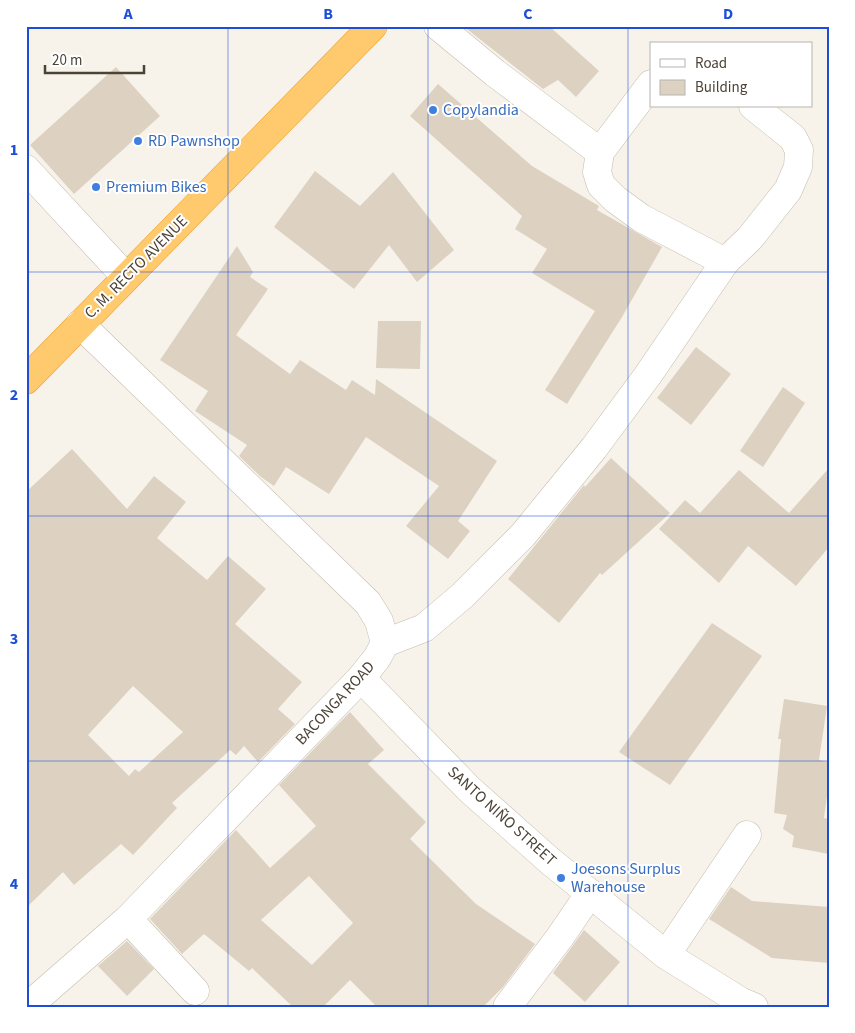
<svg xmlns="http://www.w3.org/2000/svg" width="855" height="1033" font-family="'Source Sans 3',sans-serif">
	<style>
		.building { fill: #ddd1c2; fill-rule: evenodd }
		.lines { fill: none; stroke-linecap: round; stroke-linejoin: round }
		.minor-casing { stroke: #c4bbac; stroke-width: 29 }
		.highway-casing { stroke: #eea02d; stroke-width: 29 }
		.minor { stroke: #fff; stroke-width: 28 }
		.highway { stroke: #ffc96e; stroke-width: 28 }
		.grid { fill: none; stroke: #1d4ed8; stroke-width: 1; stroke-opacity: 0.55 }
		.shop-dot { fill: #3f7fe0; stroke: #fff; stroke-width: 2 }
		.labels { text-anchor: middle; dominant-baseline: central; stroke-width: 4; stroke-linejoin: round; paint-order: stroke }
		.shop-label { font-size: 16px; fill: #366cbe; stroke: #fff; text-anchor: start }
		.street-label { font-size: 16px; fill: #4c4337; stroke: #fff }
		.neatline { fill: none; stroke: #1d4ed8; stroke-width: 2 }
		.grid-label { font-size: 16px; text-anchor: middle; font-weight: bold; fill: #1d4ed8 }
	</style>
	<rect width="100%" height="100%" fill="#f7f3eb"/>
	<g class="building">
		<polygon points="463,26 549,26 599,71 576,97 558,80 543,89"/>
		<polygon points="116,67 160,116 74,194 30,145"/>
		<polygon points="438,84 532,166 599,206 597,210 662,247 622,317 567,404 545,390 595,311 532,273 547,249 515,229 522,216 410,116"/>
		<polygon points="315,171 360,206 393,172 454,250 417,282 389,245 354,289 274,227"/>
		<polygon points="237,246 253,272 250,277 268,289 236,335 290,374 300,360 346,390 352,380 375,395 376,379 497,461 458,521 470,531 448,559 406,526 439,486 366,437 329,494 286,467 274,486 261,477 239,456 247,445 195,411 208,391 160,360"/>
		<polygon points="378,321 421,321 420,369 376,368"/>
		<polygon points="696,347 731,374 691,425 657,398"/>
		<polygon points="783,387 805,403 763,467 740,451"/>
		<path d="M72,449l55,60 27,-33 32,26 -29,36 50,42 21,-24 38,33 -31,35 67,58 -24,27 17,15 -37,38 -14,-16 -8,9 -6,-5 -58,53 5,5 -44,47 -12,-11 -47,41 -11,-13 -37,36v-416zM133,686l50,46 -44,40 -4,-3 -6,7 -41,-41z"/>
		<polygon points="611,458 670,513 602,575 600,573 559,623 508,579 584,485 585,487"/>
		<polygon points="829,468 829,547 796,586 748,546 719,583 659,529 685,500 700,513 739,470 789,513"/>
		<polygon points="712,623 762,656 670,785 619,752"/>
		<polygon points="784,699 827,706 819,760 829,762 829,782 824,818 829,819 829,854 792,847 794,836 783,829 787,815 774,813 781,739 778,739"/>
		<path d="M350,712l34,38 -16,14 58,58 -16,17 66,65 59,40 -32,43 -20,20h-106l-27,-27 -27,27h-30l-41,-39 -3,3 -45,-37 -22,20 -32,-35 86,-89 34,38 46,-42 -37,-41zM309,876l44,47 -41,42 -51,-45z"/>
		<polygon points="731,887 752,901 829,907 829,963 772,958 709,919"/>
		<polygon points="584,930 620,962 585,1002 553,973"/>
		<polygon points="127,941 154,969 127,996 98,966"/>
	</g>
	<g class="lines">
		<g class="minor-casing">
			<g id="minor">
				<polyline points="438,26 495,73 600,152"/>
				<polyline points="651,84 600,152 597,172 601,185 615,199 641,218 725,262"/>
				<polyline points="26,169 126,277"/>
				<polyline points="385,643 424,628 462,596 523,535 594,448 648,375 725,262 750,238 788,190 798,167 799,150 793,138 753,106"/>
				<polyline points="361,678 469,789 550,861 666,955 740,1001 754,1007"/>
				<polyline points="128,919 195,991"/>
				<polyline points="666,955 747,835"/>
				<polyline points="27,1007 128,919 361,678 377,658 385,643 379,621 368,603 80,324"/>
				<polyline points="507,1007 560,937 590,893"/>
			</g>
		</g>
		<g class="highway-casing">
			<polyline id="highway" points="26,380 373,26"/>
		</g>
		<use href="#minor" class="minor"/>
		<use href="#highway" class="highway"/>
	</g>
	<path class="grid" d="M228,26v981M428,26v981M628,26v981M26,272h803M26,516h803M26,761h803"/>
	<g class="shop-dot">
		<circle cx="433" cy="110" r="5"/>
		<circle cx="138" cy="141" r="5"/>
		<circle cx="96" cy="187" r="5"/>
		<circle cx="561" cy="878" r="5"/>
	</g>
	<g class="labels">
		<g class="shop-label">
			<text x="443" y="110">Copylandia</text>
			<text x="148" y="141">RD Pawnshop</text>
			<text x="106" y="187">Premium Bikes</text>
			<text x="571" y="869">Joesons Surplus<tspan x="571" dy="18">Warehouse</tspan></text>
		</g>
		<g class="street-label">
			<text transform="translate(136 267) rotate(-45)">C. M. RECTO AVENUE</text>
			<text transform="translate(335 703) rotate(-47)">BACONGA ROAD</text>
			<text transform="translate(502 816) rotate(42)">SANTO NIÑO STREET</text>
		</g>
	</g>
	<rect width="855" height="1033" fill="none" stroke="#ffffff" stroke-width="55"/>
	<rect x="650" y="42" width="162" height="65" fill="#ffffff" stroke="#b7b4af"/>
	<rect x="660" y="59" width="25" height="8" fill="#ffffff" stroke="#b7b4af"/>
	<text x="695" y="68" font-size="15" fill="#4c4337">Road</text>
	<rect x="660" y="80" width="25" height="15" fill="#ddd1c2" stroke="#b7b4af"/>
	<text x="695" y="92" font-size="15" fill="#4c4337">Building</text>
	<path d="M45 65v8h99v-8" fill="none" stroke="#4c4337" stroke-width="2.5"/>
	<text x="52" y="65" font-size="15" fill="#4c4337" stroke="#ffffff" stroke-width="4" paint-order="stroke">20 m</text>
	<rect x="28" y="28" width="800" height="978" class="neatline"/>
	<g class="grid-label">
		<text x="128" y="19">A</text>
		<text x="328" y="19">B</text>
		<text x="528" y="19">C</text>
		<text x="728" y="19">D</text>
		<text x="14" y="155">1</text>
		<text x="14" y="400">2</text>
		<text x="14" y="644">3</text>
		<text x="14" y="889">4</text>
	</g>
</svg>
